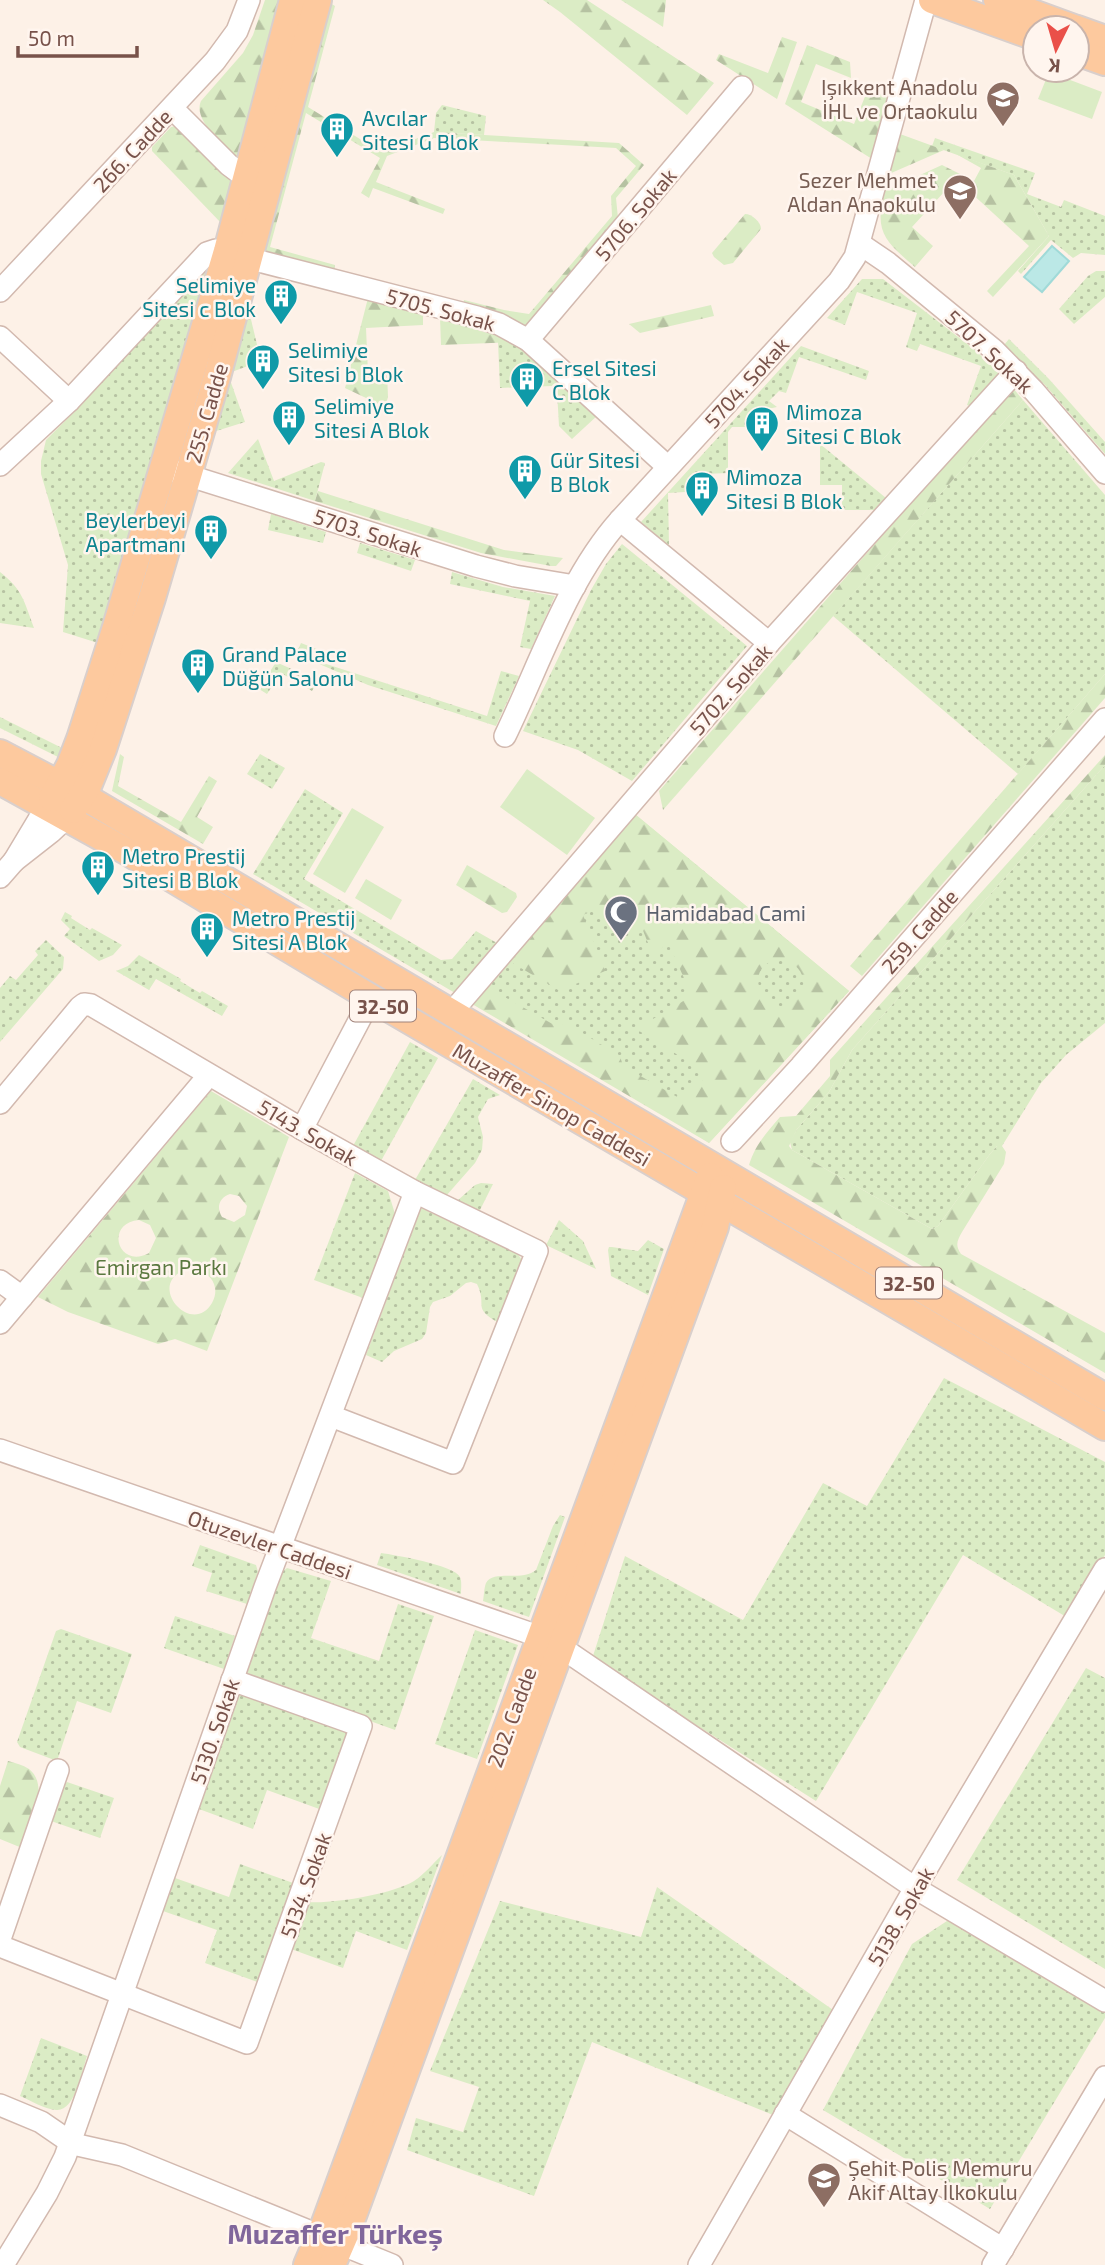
<svg xmlns="http://www.w3.org/2000/svg" width="1105" height="2265" font-family="'Exo 2',sans-serif">
	<style>
		.grass { fill: url(#grass-dots) }
		.forest { fill: url(#forest-firs); fill-rule: evenodd }
		.pitch { fill: #dbecc5 }
		.water { fill: #bbe8e6; stroke: #a0dad8; stroke-width: 2 }
		.lines { fill: none; stroke-linecap: round; stroke-linejoin: round }
		.minor-casing { stroke: #d2b9af; stroke-width: 24 }
		.major-casing { stroke: #d9cfcc; stroke-width: 30 }
		.minor { stroke: #fff; stroke-width: 21 }
		.major { stroke: #fdc99e; stroke-width: 26 }
		.labels { text-anchor: middle; dominant-baseline: central; stroke-width: 5; stroke-linejoin: round; paint-order: stroke }
		.shield { fill: #fff5ee; stroke: #a0837b; stroke-width: 2 }
		.shield-label { font-size: 19px; font-weight: bold; fill: #78524a }
		.education-label { font-size: 21px; fill: #785e54; stroke: #fff5ee; text-anchor: end }
		.culture-label { font-size: 21px; fill: #0d838f; stroke: #fff5ee; text-anchor: start }
		.street-label { font-size: 21px; fill: #78524a; stroke: #fff5ee }
		.worship-label { font-size: 21px; fill: #5b616d; stroke: #fff5ee; text-anchor: start }
		.park-label { font-size: 21px; fill: #5a783f; stroke: #fff5ee }
		.district-label { font-size: 28px; font-weight: bold; fill: #80669b; stroke: #fff5ee }
	</style>
	<defs>
		<pattern id="grass-dots" width="8" height="8" patternUnits="userSpaceOnUse" patternTransform="scale(1.75)"><rect width="8" height="8" fill="#dbecc5"/><path d="M2 2h.1M6 6h.1" fill="none" stroke="#b6c2a2" stroke-width="1.8" stroke-linecap="round"/></pattern>
		<pattern id="forest-firs" width="22" height="20" patternUnits="userSpaceOnUse" patternTransform="scale(1.75)"><rect width="22" height="20" fill="#dbecc5"/><path d="M5 1l3.5 6h-7zM16 11l3.5 6h-7z" fill="#b6c2a2"/></pattern>
	</defs>
	<rect width="100%" height="100%" fill="#fdf1e7"/>
	<g class="grass">
		<polygon points="442,105 486,116 484,135 434,132 436,113"/>
		<polygon points="935,138 1035,173 1027,194 1061,207 1064,200 1105,216 1105,255 1081,253 1073,258 1051,240 1021,274 1018,271 1049,236 1014,175 932,146"/>
		<polygon points="211,267 98,643 63,632 68,565 41,474 41,461 46,440 79,407 200,275"/>
		<polygon points="1096,271 1105,271 1105,297 1074,324 1059,309 1088,276"/>
		<polygon points="862,279 883,279 975,350 1000,374 970,406 967,405 981,366 920,344 917,351 906,347 917,313 857,292 845,325 827,318"/>
		<polygon points="248,307 261,361 229,373"/>
		<polygon points="1009,339 1049,379 1105,442 1105,454 1045,385 1004,345"/>
		<polygon points="498,342 515,342 598,415 572,439 559,426 557,391 552,386 500,388"/>
		<polygon points="801,346 869,371 866,380 799,357 786,393 779,391 769,401 777,407 754,412 751,415 751,427 732,427 728,432 728,473 704,474 702,491 668,493 669,546 641,522"/>
		<polygon points="229,377 245,422 213,432"/>
		<polygon points="1023,400 1105,495 1105,674 1018,774 833,616"/>
		<polygon points="258,439 274,481 321,462 325,463 315,501 228,473"/>
		<polygon points="820,444 886,498 875,510 842,510 842,485 820,485"/>
		<polygon points="271,514 326,532 323,543 268,530"/>
		<polygon points="360,543 415,560 411,571 357,553"/>
		<polygon points="622,544 747,646 632,781 578,750 523,731 591,590 606,564"/>
		<path d="M0,572c23,18 24,29 34,56l-34,-5z"/>
		<polygon points="452,572 503,587 555,596 531,649 520,647 530,601 450,584"/>
		<polygon points="301,643 324,652 320,662 487,716 501,671 519,676 496,726 368,685 296,654"/>
		<polygon points="276,662 318,681 312,691 281,673 267,694 259,689"/>
		<polygon points="0,717 62,748 58,757 0,728"/>
		<polygon points="260,754 285,768 272,789 247,774"/>
		<polygon points="1105,765 1105,1023 1066,1055 1041,1083 1002,1146 997,1146 990,1154 938,1226 932,1229 792,1150 790,1142 797,1129 829,1092 852,1050"/>
		<polygon points="305,789 343,813 304,879 441,960 452,959 476,931 497,943 455,993 253,874"/>
		<polygon points="636,815 849,991 709,1143 487,987"/>
		<polygon points="65,912 72,916 71,918 90,930 92,928 122,945 113,955 99,961 64,936 70,929 61,920"/>
		<polygon points="46,940 64,957 63,969 0,1042 0,988 10,976 16,980 38,955 35,951"/>
		<polygon points="139,955 181,979 180,981 200,993 202,991 228,1006 222,1016 156,979 149,990 116,971 128,966"/>
		<polygon points="410,1042 438,1058 381,1161 353,1146"/>
		<polygon points="473,1079 500,1095 488,1099 478,1117 483,1137 482,1150 475,1163 446,1196 415,1180"/>
		<polygon points="355,1173 388,1191 395,1214 363,1298 314,1280"/>
		<polygon points="481,1183 493,1184 479,1212 457,1201 475,1185"/>
		<path d="M421,1208l96,45 5,7 -1,6 -22,57c-28,-16 -11,-16 -22,-39l-6,-2 -5,1 -16,13 -17,6 -3,5 -4,26 -4,6 -28,12 -12,11 -16,-7z"/>
		<polygon points="559,1220 583,1241 596,1269 546,1245"/>
		<polygon points="648,1240 664,1249 648,1295 611,1276 608,1250 609,1247 612,1247 638,1251"/>
		<polygon points="944,1378 1105,1462 1105,1555 1068,1618 963,1555 816,1801 592,1659 625,1556 743,1620 823,1483 867,1506"/>
		<path d="M560,1515l5,2 -36,100 -46,-16c1,-5 1,-13 3,-18 7,-14 36,-1 50,-13l17,-44z"/>
		<polygon points="200,1545 256,1565 258,1572 247,1604 206,1591 212,1573 192,1566"/>
		<path d="M381,1553c14,2 73,12 79,24 2,4 1,12 1,17l-84,-29z"/>
		<polygon points="287,1568 331,1581 311,1638 379,1661 398,1604 434,1616 395,1730 246,1676 282,1572"/>
		<polygon points="175,1616 235,1636 224,1669 164,1648"/>
		<polygon points="61,1629 132,1654 111,1713 77,1701 57,1761 20,1747 17,1742 56,1631"/>
		<polygon points="475,1630 518,1645 477,1759 435,1744"/>
		<polygon points="1086,1668 1105,1678 1105,1969 957,1880"/>
		<polygon points="240,1693 346,1731 348,1734 322,1810 267,1790 253,1829 199,1809"/>
		<polygon points="67,1782 114,1798 100,1838 51,1821 64,1785"/>
		<path d="M442,1855l-35,95 -51,-19 -13,37 -52,-19 17,-47c25,2 85,-8 106,-21 11,-7 19,-18 28,-26z"/>
		<polygon points="240,1864 296,1884 260,1983 205,1963 217,1930 163,1911 175,1878 229,1897"/>
		<polygon points="657,1887 836,2012 773,2115 592,2042 534,2196 407,2150 416,2118 463,2132 479,2087 430,2071 500,1901 641,1937"/>
		<polygon points="950,1919 1105,2012 1105,2018 990,2209 823,2110 912,1944"/>
		<path d="M41,2038l46,18c-5,15 -12,56 -31,54 -12,-1 -26,-10 -36,-14z"/>
	</g>
	<g class="forest">
		<path d="M265,0h18l-44,160c-13,-14 -47,-39 -38,-59l42,-48 10,-18z"/>
		<polygon points="543,0 587,0 714,83 687,115 560,12"/>
		<polygon points="621,0 666,0 663,27"/>
		<polygon points="330,3 335,6 308,107 381,152 434,132 619,143 644,165 616,198 618,218 525,327 463,305 464,300 504,310 529,314 612,216 611,196 636,166 616,148 434,138 387,156 376,182 445,209 443,214 373,188 369,198 361,193 380,158 306,113 270,247 335,265 334,270 263,251"/>
		<polygon points="782,37 797,42 777,99 716,60 719,54 768,73"/>
		<polygon points="807,45 850,62 851,78 816,64 801,102 854,124 868,89 888,97 872,159 785,104"/>
		<polygon points="176,126 233,182 222,224 152,151 152,147 171,127"/>
		<polygon points="900,134 944,150 889,174"/>
		<path d="M956,154l58,21 35,61 -56,61 -6,-6 42,-45 -73,-67 -44,48 21,19 -18,21c-29,-25 -42,-35 -30,-76l57,-26 32,16 7,-13z"/>
		<path d="M745,214c7,0 16,8 16,15l-28,34 -9,2 -10,-8 -2,-4z"/>
		<polygon points="368,298 423,313 423,325 366,328 368,373 387,372 388,397 385,407 345,388"/>
		<polygon points="711,305 714,316 640,333 629,324"/>
		<polygon points="440,317 492,330 515,342 441,345"/>
		<polygon points="1012,387 1023,400 663,810 659,791"/>
		<polygon points="318,491 504,550 563,558 556,566 551,566 481,553 315,501"/>
		<polygon points="1105,674 1105,698 862,976 850,966"/>
		<polygon points="120,754 124,757 118,786 181,822 209,776 217,781 197,817 213,827 203,844 112,791"/>
		<path d="M1105,755v10l-253,285 -23,42 -32,37 -8,17 3,4 140,79 6,-3 52,-72 7,-8h5l4,6 -2,12 -42,68c-5,9 -7,13 -1,22l144,79v40l-356,-208c6,-20 18,-33 31,-48l16,-1 34,-40v-16z"/>
		<path d="M636,815l213,176 -140,152 -237,-139 15,-17 69,39 10,-3 54,33 3,10 56,32 25,-19 -2,-9 -66,-41 49,-29 4,-11 -20,-44 -4,-1 -5,6 -8,3 -10,-25 -9,4 -13,-32 -37,15 22,56 -45,20 -51,-30zM784,959c16,5 27,24 14,39 -30,31 -65,-36 -14,-39z"/>
		<polygon points="467,865 516,893 517,897 507,912 502,913 456,885"/>
		<path d="M211,1091l78,46 -82,214 -32,-12 -17,5 -90,-32 -30,-15zM230,1194l9,2 8,10 -2,9 -11,7 -12,-5c-6,-10 -3,-19 8,-23zM139,1220l11,5 6,13 -7,15c-31,17 -45,-30 -10,-33zM191,1268c17,2 31,17 21,35 -21,36 -71,-23 -21,-35z"/>
		<path d="M8,1761c7,2 15,4 21,8 22,17 0,58 -7,79l-22,-9v-53z"/>
	</g>
	<g class="pitch">
		<polygon points="1049,72 1102,92 1092,119 1038,99"/>
		<polygon points="527,769 595,818 567,855 500,807"/>
		<polygon points="352,808 384,827 345,893 313,874"/>
		<polygon points="366,879 402,900 391,920 355,898"/>
	</g>
	<polygon class="water" points="1052,246 1069,261 1042,292 1024,277"/>
	<g class="lines">
		<g class="minor-casing">
			<g id="minor">
				<polyline points="172,108 229,165 241,174 260,180"/>
				<polyline points="860,244 888,263 994,350 1034,391 1105,473"/>
				<polyline points="0,291 215,61 237,31 249,0"/>
				<polyline points="0,337 69,401"/>
				<polyline points="528,340 742,87"/>
				<polyline points="0,465 69,401 207,253 216,250 477,317 499,324 528,340 668,467"/>
				<polyline points="174,471 476,566 515,576 575,586"/>
				<polyline points="620,520 769,643"/>
				<path d="M505,736c34,-70 63,-158 115,-216l219,-239 16,-24 71,-257"/>
				<polyline points="47,806 14,861 51,832 67,817"/>
				<polyline points="0,877 14,861"/>
				<polyline points="451,1013 769,643 1016,371"/>
				<polyline points="0,1103 80,1007 84,1004 91,1005 302,1129 415,1192 537,1251 453,1463 331,1416"/>
				<polyline points="302,1129 371,998"/>
				<polyline points="732,1141 801,1066 1105,719"/>
				<polyline points="0,1281 22,1297"/>
				<polyline points="0,1323 209,1075"/>
				<polyline points="0,1450 541,1637 562,1648 915,1888 1105,2001"/>
				<polyline points="0,1939 58,1770"/>
				<polyline points="0,1946 247,2043 361,1726 232,1680"/>
				<polyline points="0,2105 41,2122 73,2144 122,2155 392,2265"/>
				<polyline points="785,2114 1003,2249"/>
				<polyline points="3,2265 47,2193 65,2157 265,1587 415,1192"/>
				<polyline points="699,2265 915,1888 1105,1569"/>
				<polyline points="993,2265 1105,2077"/>
			</g>
		</g>
		<g class="major-casing">
			<g id="major">
				<polyline points="932,0 1035,37"/>
				<polyline points="997,0 1074,28"/>
				<polyline points="1077,29 1105,39"/>
				<polyline points="1077,52 1105,62"/>
				<polyline points="0,753 95,803 1105,1397"/>
				<polyline points="0,781 126,851 371,998 1105,1427"/>
				<polyline points="52,798 70,765 80,739 116,627 227,251 293,0"/>
				<polyline points="73,810 88,786 103,749 152,598 217,377 318,0"/>
				<polyline points="307,2265 325,2223 710,1176"/>
				<polyline points="332,2265 351,2221 715,1227 723,1188"/>
			</g>
		</g>
		<use href="#minor" class="minor"/>
		<use href="#major" class="major"/>
	</g>
	<defs>
		<g id="school-pin" transform="scale(1.75)"><path d="M0 17L-7.5 6A9.5 9.5 0 1 1 7.5 6Z" fill="#8d6e63" stroke="#fff5ee"/><path d="M0-5L7-2L0 1L-7-2ZM-4 1L0 2.5L4 1V4Q0 6-4 4Z" fill="#fff"/></g>
		<g id="building-pin" transform="scale(1.75)"><path d="M0 17L-7.5 6A9.5 9.5 0 1 1 7.5 6Z" fill="#0f9aa8" stroke="#fff5ee"/><path d="M-4-6H4V6H1V3H-1V6H-4ZM-2.5-4.3h1.7v1.8h-1.7ZM.8-4.3h1.7v1.8H.8ZM-2.5-1h1.7V.8h-1.7ZM.8-1h1.7V.8H.8Z" fill="#fff"/></g>
		<g id="mosque-pin" transform="scale(1.75)"><path d="M0 17L-7.5 6A9.5 9.5 0 1 1 7.5 6Z" fill="#6b7280" stroke="#fff5ee"/><path d="M3.5-4.9A6 6 0 1 0 3.5 4.9A5 5 0 1 1 3.5-4.9Z" fill="#fff"/></g>
	</defs>
	<g fill-rule="evenodd">
		<use href="#school-pin" x="1003" y="98"/>
		<use href="#building-pin" x="337" y="129"/>
		<use href="#school-pin" x="960" y="191"/>
		<use href="#building-pin" x="281" y="296"/>
		<use href="#building-pin" x="263" y="361"/>
		<use href="#building-pin" x="527" y="379"/>
		<use href="#building-pin" x="289" y="417"/>
		<use href="#building-pin" x="762" y="423"/>
		<use href="#building-pin" x="525" y="471"/>
		<use href="#building-pin" x="702" y="488"/>
		<use href="#building-pin" x="211" y="531"/>
		<use href="#building-pin" x="198" y="665"/>
		<use href="#building-pin" x="98" y="867"/>
		<use href="#mosque-pin" x="621" y="912"/>
		<use href="#building-pin" x="207" y="929"/>
		<use href="#school-pin" x="824" y="2179"/>
	</g>
	<g class="labels">
		<g class="shield">
			<rect x="350" y="990.5" width="66" height="31" rx="5"/>
			<rect x="876" y="1267.5" width="66" height="31" rx="5"/>
		</g>
		<g class="shield-label">
			<text x="383" y="1006">32-50</text>
			<text x="909" y="1283">32-50</text>
		</g>
		<g class="education-label">
			<text x="978" y="86">Işıkkent Anadolu<tspan x="978" dy="24">İHL ve Ortaokulu</tspan></text>
			<text x="936" y="179">Sezer Mehmet<tspan x="936" dy="24">Aldan Anaokulu</tspan></text>
			<text x="848" y="2167" text-anchor="start">Şehit Polis Memuru<tspan x="848" dy="24">Akif Altay İlkokulu</tspan></text>
		</g>
		<g class="culture-label">
			<text x="362" y="117">Avcılar<tspan x="362" dy="24">Sitesi G Blok</tspan></text>
			<text x="256" y="284" text-anchor="end">Selimiye<tspan x="256" dy="24">Sitesi c Blok</tspan></text>
			<text x="288" y="349">Selimiye<tspan x="288" dy="24">Sitesi b Blok</tspan></text>
			<text x="552" y="367">Ersel Sitesi<tspan x="552" dy="24">C Blok</tspan></text>
			<text x="314" y="405">Selimiye<tspan x="314" dy="24">Sitesi A Blok</tspan></text>
			<text x="786" y="411">Mimoza<tspan x="786" dy="24">Sitesi C Blok</tspan></text>
			<text x="550" y="459">Gür Sitesi<tspan x="550" dy="24">B Blok</tspan></text>
			<text x="726" y="476">Mimoza<tspan x="726" dy="24">Sitesi B Blok</tspan></text>
			<text x="186" y="519" text-anchor="end">Beylerbeyi<tspan x="186" dy="24">Apartmanı</tspan></text>
			<text x="222" y="653">Grand Palace<tspan x="222" dy="24">Düğün Salonu</tspan></text>
			<text x="122" y="855">Metro Prestij<tspan x="122" dy="24">Sitesi B Blok</tspan></text>
			<text x="232" y="917">Metro Prestij<tspan x="232" dy="24">Sitesi A Blok</tspan></text>
		</g>
		<g class="street-label">
			<text transform="translate(132 150) rotate(-47)">266. Cadde</text>
			<text transform="translate(635 214) rotate(-50)">5706. Sokak</text>
			<text transform="translate(441 309) rotate(15)">5705. Sokak</text>
			<text transform="translate(990 351) rotate(43)">5707. Sokak</text>
			<text transform="translate(746 382) rotate(-48)">5704. Sokak</text>
			<text transform="translate(206 413) rotate(-74)">255. Cadde</text>
			<text transform="translate(368 532) rotate(18)">5703. Sokak</text>
			<text transform="translate(730 689) rotate(-49)">5702. Sokak</text>
			<text transform="translate(919 931) rotate(-49)">259. Cadde</text>
			<text transform="translate(552 1104) rotate(30)">Muzaffer Sinop Caddesi</text>
			<text transform="translate(308 1132) rotate(30)">5143. Sokak</text>
			<text transform="translate(270 1544) rotate(19)">Otuzevler Caddesi</text>
			<text transform="translate(511 1717) rotate(-70)">202. Cadde</text>
			<text transform="translate(214 1731) rotate(-71)">5130. Sokak</text>
			<text transform="translate(305 1885) rotate(-70)">5134. Sokak</text>
			<text transform="translate(900 1916) rotate(-60)">5138. Sokak</text>
		</g>
		<g class="worship-label">
			<text x="646" y="912">Hamidabad Cami</text>
		</g>
		<g class="park-label">
			<text x="161" y="1266">Emirgan Parkı</text>
		</g>
		<g class="district-label">
			<text x="335" y="2233">Muzaffer Türkeş</text>
		</g>
	</g>
	<g transform="translate(1056 49) rotate(185)"><circle r="33" fill="#fff5ee" stroke="#c9b4ac" stroke-width="2"/>
	<path d="M0-5L12 26L0 18L-12 26Z" fill="#ea5049"/>
	<text y="-10" font-size="19" font-weight="bold" text-anchor="middle" fill="#78524a">K</text>
	</g>
	<path d="M18 46v10h119v-10" fill="none" stroke="#78524a" stroke-width="3.5"/>
	<text x="28" y="46" font-size="21" fill="#78524a" stroke="#fff5ee" stroke-width="5" paint-order="stroke">50 m</text>
</svg>
